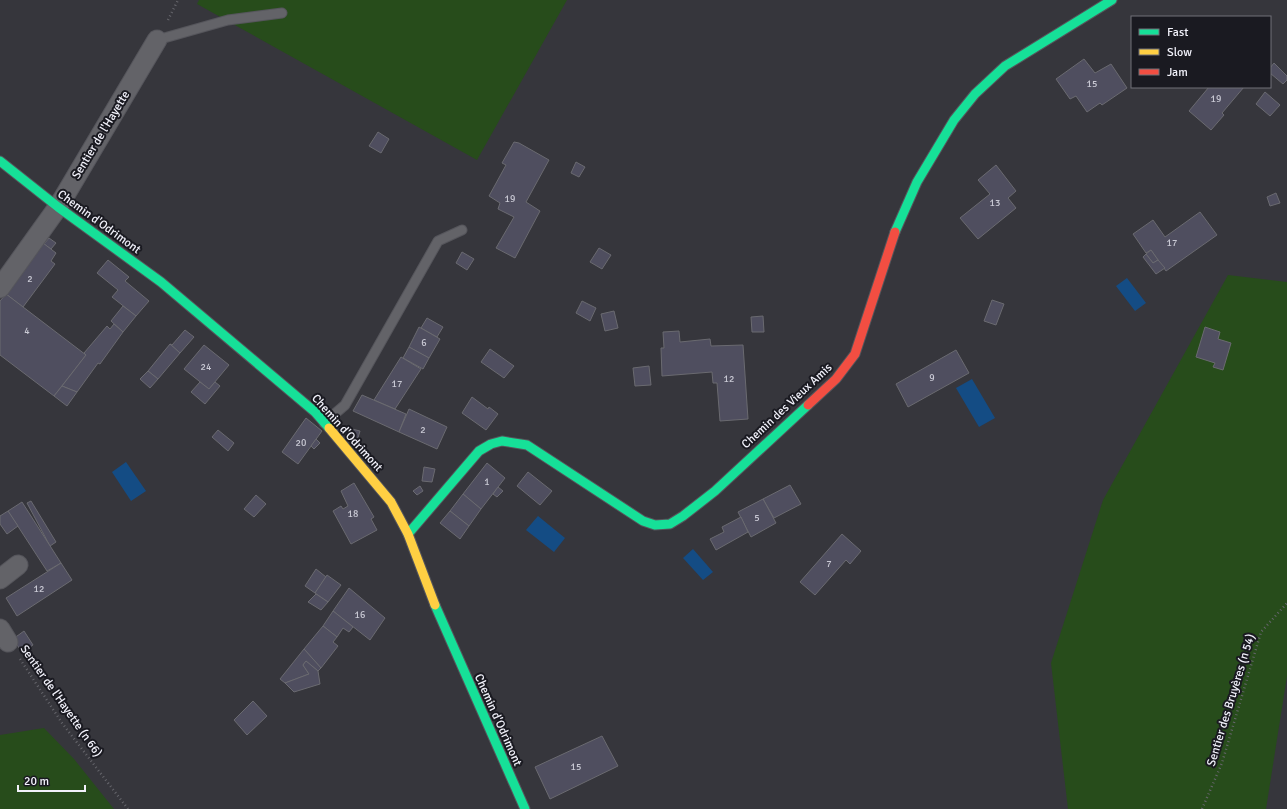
<svg xmlns="http://www.w3.org/2000/svg" width="1287" height="809" font-family="Signika,sans-serif">
	<style>
		.green { fill: #274c1b }
		.water { fill: #144c84 }
		.building { fill: #4f4e5f; stroke: #6a6a70 }
		.lines { fill: none; stroke-linecap: round; stroke-linejoin: round }
		.lane-casing { stroke: #55555b; stroke-width: 11 }
		.street-casing { stroke: #55555b; stroke-width: 21 }
		.fast-casing { stroke: #55555b; stroke-width: 11 }
		.slow-casing { stroke: #55555b; stroke-width: 11 }
		.jam-casing { stroke: #55555b; stroke-width: 11 }
		.path { stroke: #66666c; stroke-width: 2.5; stroke-dasharray: 1 3; stroke-linecap: butt }
		.lane { stroke: #636368; stroke-width: 9 }
		.street { stroke: #636368; stroke-width: 19 }
		.fast { stroke: #16e098; stroke-width: 9 }
		.slow { stroke: #ffcf43; stroke-width: 9 }
		.jam { stroke: #f24e42; stroke-width: 9 }
		.labels { text-anchor: middle; dominant-baseline: central; stroke-width: 4; stroke-linejoin: round; paint-order: stroke }
		.number-label { font-size: 10px; fill: #c9c9d4 }
		.street-label { font-size: 12px; fill: #f2f2fb; stroke: #1a1a21 }
	</style>
	<rect width="100%" height="100%" fill="#36363c"/>
	<g class="green">
		<polygon points="199,0 567,0 477,160 197,4"/>
		<polygon points="1228,275 1287,282 1287,676 1266,809 1068,809 1051,663 1103,500"/>
		<polygon points="44,728 74,759 114,809 0,809 0,735"/>
	</g>
	<g class="water">
		<polygon points="1127,278 1146,303 1135,311 1116,286"/>
		<polygon points="972,379 995,418 979,427 956,388"/>
		<polygon points="126,462 146,491 131,501 112,472"/>
		<polygon points="538,516 565,538 554,552 526,530"/>
		<polygon points="693,549 713,572 703,580 683,558"/>
	</g>
	<g class="building">
		<polygon points="1084,59 1095,73 1111,64 1127,88 1102,105 1100,103 1087,112 1076,96 1070,99 1056,79"/>
		<polygon points="1274,63 1287,76 1287,80 1283,84 1270,73 1270,68"/>
		<polygon points="1209,87 1244,87 1222,113 1224,115 1211,130 1189,111"/>
		<polygon points="1265,92 1280,105 1270,116 1256,104"/>
		<polygon points="378,132 389,139 381,153 369,146"/>
		<polygon points="514,142 519,143 549,160 526,202 540,211 515,258 496,248 514,217 498,209 500,203 489,196 506,165 502,163"/>
		<polygon points="576,162 585,167 579,177 571,173"/>
		<polygon points="996,165 1016,191 1008,198 1016,208 978,239 960,218 990,194 978,180"/>
		<polygon points="1276,193 1280,203 1270,206 1267,197"/>
		<polygon points="1200,212 1217,235 1166,271 1151,250 1146,253 1133,234 1153,220 1165,237"/>
		<polygon points="49,238 56,243 51,249 44,244"/>
		<polygon points="43,243 56,253 51,261 55,264 23,307 6,294"/>
		<polygon points="599,248 611,255 602,269 590,262"/>
		<polygon points="1151,250 1158,260 1153,263 1146,254"/>
		<polygon points="462,252 474,259 467,270 456,263"/>
		<polygon points="1146,254 1153,263 1158,260 1165,268 1156,274 1143,257"/>
		<polygon points="108,260 129,277 125,281 149,301 136,316 112,297 118,290 97,273"/>
		<polygon points="6,294 86,355 54,396 0,355 0,301"/>
		<polygon points="992,300 1004,304 996,325 984,321"/>
		<polygon points="582,301 596,308 590,321 576,313"/>
		<polygon points="123,306 136,316 123,332 111,321"/>
		<polygon points="614,311 618,328 605,331 601,314"/>
		<polygon points="763,316 764,332 752,332 751,317"/>
		<polygon points="427,318 443,327 437,337 421,328"/>
		<polygon points="114,324 123,332 100,364 98,363 77,392 62,386 86,355 84,353 107,326 110,329"/>
		<polygon points="419,327 440,339 429,358 409,347"/>
		<polygon points="1205,327 1220,332 1218,339 1231,343 1223,370 1213,367 1215,363 1196,357"/>
		<polygon points="185,330 194,337 180,353 170,344 172,345"/>
		<polygon points="679,331 680,342 710,339 711,346 743,345 748,419 720,421 717,383 713,383 712,372 662,376 661,348 664,348 663,332"/>
		<polygon points="170,344 180,353 158,379 148,371"/>
		<polygon points="204,345 229,365 209,389 184,369"/>
		<polygon points="409,347 429,358 423,369 403,358"/>
		<polygon points="490,349 514,366 504,378 481,362"/>
		<polygon points="956,350 969,373 908,407 896,384"/>
		<polygon points="401,357 421,369 395,409 374,400"/>
		<polygon points="649,366 651,385 635,386 633,368"/>
		<polygon points="148,371 158,379 150,388 140,379"/>
		<polygon points="200,382 209,389 215,382 220,386 205,404 191,392"/>
		<polygon points="62,386 77,392 67,406 54,396"/>
		<polygon points="362,395 406,414 399,432 353,411"/>
		<polygon points="472,397 488,409 489,407 498,414 486,430 462,413"/>
		<polygon points="409,409 447,427 437,449 399,432"/>
		<polygon points="306,418 322,431 298,464 282,452"/>
		<polygon points="348,428 360,431 357,441 345,438"/>
		<polygon points="218,430 234,443 228,451 212,437"/>
		<polygon points="316,439 320,443 314,449 311,446"/>
		<polygon points="487,463 505,478 481,509 463,494"/>
		<polygon points="424,467 435,469 432,482 422,481"/>
		<polygon points="528,472 552,491 540,505 517,486"/>
		<polygon points="354,483 374,517 371,519 377,530 351,544 333,511 341,506 343,509 348,506 341,491"/>
		<polygon points="790,485 801,504 774,518 763,499"/>
		<polygon points="420,486 423,491 417,495 413,491"/>
		<polygon points="498,487 503,491 497,497 493,494"/>
		<polygon points="463,494 481,509 469,526 450,511"/>
		<polygon points="256,495 266,504 254,517 244,509"/>
		<polygon points="763,499 776,523 751,537 738,512"/>
		<polygon points="31,501 56,542 50,546 27,503"/>
		<polygon points="22,502 61,563 47,571 8,511"/>
		<polygon points="8,511 18,526 7,534 0,524 0,516"/>
		<polygon points="450,511 469,526 460,539 440,523"/>
		<polygon points="741,517 748,532 716,550 710,539 724,532 722,527"/>
		<polygon points="842,534 861,551 850,564 846,560 815,595 800,582"/>
		<polygon points="61,563 72,580 17,616 6,598"/>
		<polygon points="316,569 326,577 315,593 305,586"/>
		<polygon points="327,575 341,585 328,602 315,593"/>
		<polygon points="349,588 385,618 370,640 333,611"/>
		<polygon points="316,594 328,602 321,610 308,602"/>
		<polygon points="333,611 353,627 349,632 343,628 337,637 323,626"/>
		<polygon points="323,626 337,637 333,642 338,646 321,668 304,649"/>
		<polygon points="24,631 33,645 22,652 13,639"/>
		<polygon points="304,649 321,668 318,671 306,661 303,665 309,674 285,683 280,679"/>
		<polygon points="306,661 318,671 320,684 294,692 285,683 309,674 303,665"/>
		<polygon points="253,701 267,716 247,735 234,720"/>
		<polygon points="602,736 618,766 550,799 535,767"/>
	</g>
	<g class="lines">
		<g class="lane-casing">
			<g id="lane">
				<polyline points="157,40 228,20 282,13"/>
				<polyline points="324,423 345,405 438,241 462,230"/>
			</g>
		</g>
		<g class="street-casing">
			<g id="street">
				<polyline points="0,288 58,207 157,40"/>
				<polyline points="0,579 18,565"/>
				<polyline points="0,629 8,642"/>
			</g>
		</g>
		<g class="fast-casing">
			<g id="fast">
				<polyline points="0,161 58,207 161,282 315,412 329,428"/>
				<polyline points="895,232 917,182 954,120 975,94 1005,66 1112,0"/>
				<polyline points="408,534 479,451 491,444 502,441 527,445 643,521 655,525 670,524 683,516 715,491 808,405"/>
				<polyline points="435,605 525,809"/>
			</g>
		</g>
		<g class="slow-casing">
			<polyline id="slow" points="329,428 391,502 408,534 435,605"/>
		</g>
		<g class="jam-casing">
			<polyline id="jam" points="808,405 836,379 855,354 895,232"/>
		</g>
		<g class="path">
			<polyline points="168,20 178,0"/>
			<polyline points="20,659 62,723 128,809"/>
			<polyline points="1202,809 1222,763 1261,632 1287,603"/>
		</g>
		<use href="#lane" class="lane"/>
		<use href="#street" class="street"/>
		<use href="#fast" class="fast"/>
		<use href="#slow" class="slow"/>
		<use href="#jam" class="jam"/>
	</g>
	<g class="labels">
		<g class="number-label">
			<text x="1092" y="84">15</text>
			<text x="1216" y="99">19</text>
			<text x="510" y="199">19</text>
			<text x="995" y="203">13</text>
			<text x="1172" y="243">17</text>
			<text x="30" y="279">2</text>
			<text x="27" y="331">4</text>
			<text x="424" y="343">6</text>
			<text x="206" y="367">24</text>
			<text x="932" y="378">9</text>
			<text x="729" y="379">12</text>
			<text x="397" y="384">17</text>
			<text x="423" y="430">2</text>
			<text x="301" y="443">20</text>
			<text x="487" y="482">1</text>
			<text x="353" y="514">18</text>
			<text x="757" y="518">5</text>
			<text x="829" y="564">7</text>
			<text x="39" y="589">12</text>
			<text x="360" y="615">16</text>
			<text x="576" y="767">15</text>
		</g>
		<g class="street-label">
			<text transform="translate(101 135) rotate(-59)">Sentier de l'Hayette</text>
			<text transform="translate(99 222) rotate(36)">Chemin d'Odrimont</text>
			<text transform="translate(787 406) rotate(-43)">Chemin des Vieux Amis</text>
			<text transform="translate(347 433) rotate(48)">Chemin d'Odrimont</text>
			<text transform="translate(1231 700) rotate(-73)">Sentier des Bruyères (n 54)</text>
			<text transform="translate(61 701) rotate(55)">Sentier de l'Hayette (n 66)</text>
			<text transform="translate(498 720) rotate(66)">Chemin d'Odrimont</text>
		</g>
	</g>
	<rect x="1131" y="16" width="140" height="72" fill="#1a1a21" stroke="#707078"/>
	<rect x="1139" y="29" width="20" height="6" fill="#16e098" stroke="#707078"/>
	<text x="1167" y="36" font-size="12" fill="#f2f2fb">Fast</text>
	<rect x="1139" y="49" width="20" height="6" fill="#ffcf43" stroke="#707078"/>
	<text x="1167" y="56" font-size="12" fill="#f2f2fb">Slow</text>
	<rect x="1139" y="69" width="20" height="6" fill="#f24e42" stroke="#707078"/>
	<text x="1167" y="76" font-size="12" fill="#f2f2fb">Jam</text>
	<path d="M18 785v6h67v-6" fill="none" stroke="#f2f2fb" stroke-width="2"/>
	<text x="24" y="785" font-size="12" fill="#f2f2fb" stroke="#1a1a21" stroke-width="3" paint-order="stroke">20 m</text>
</svg>
